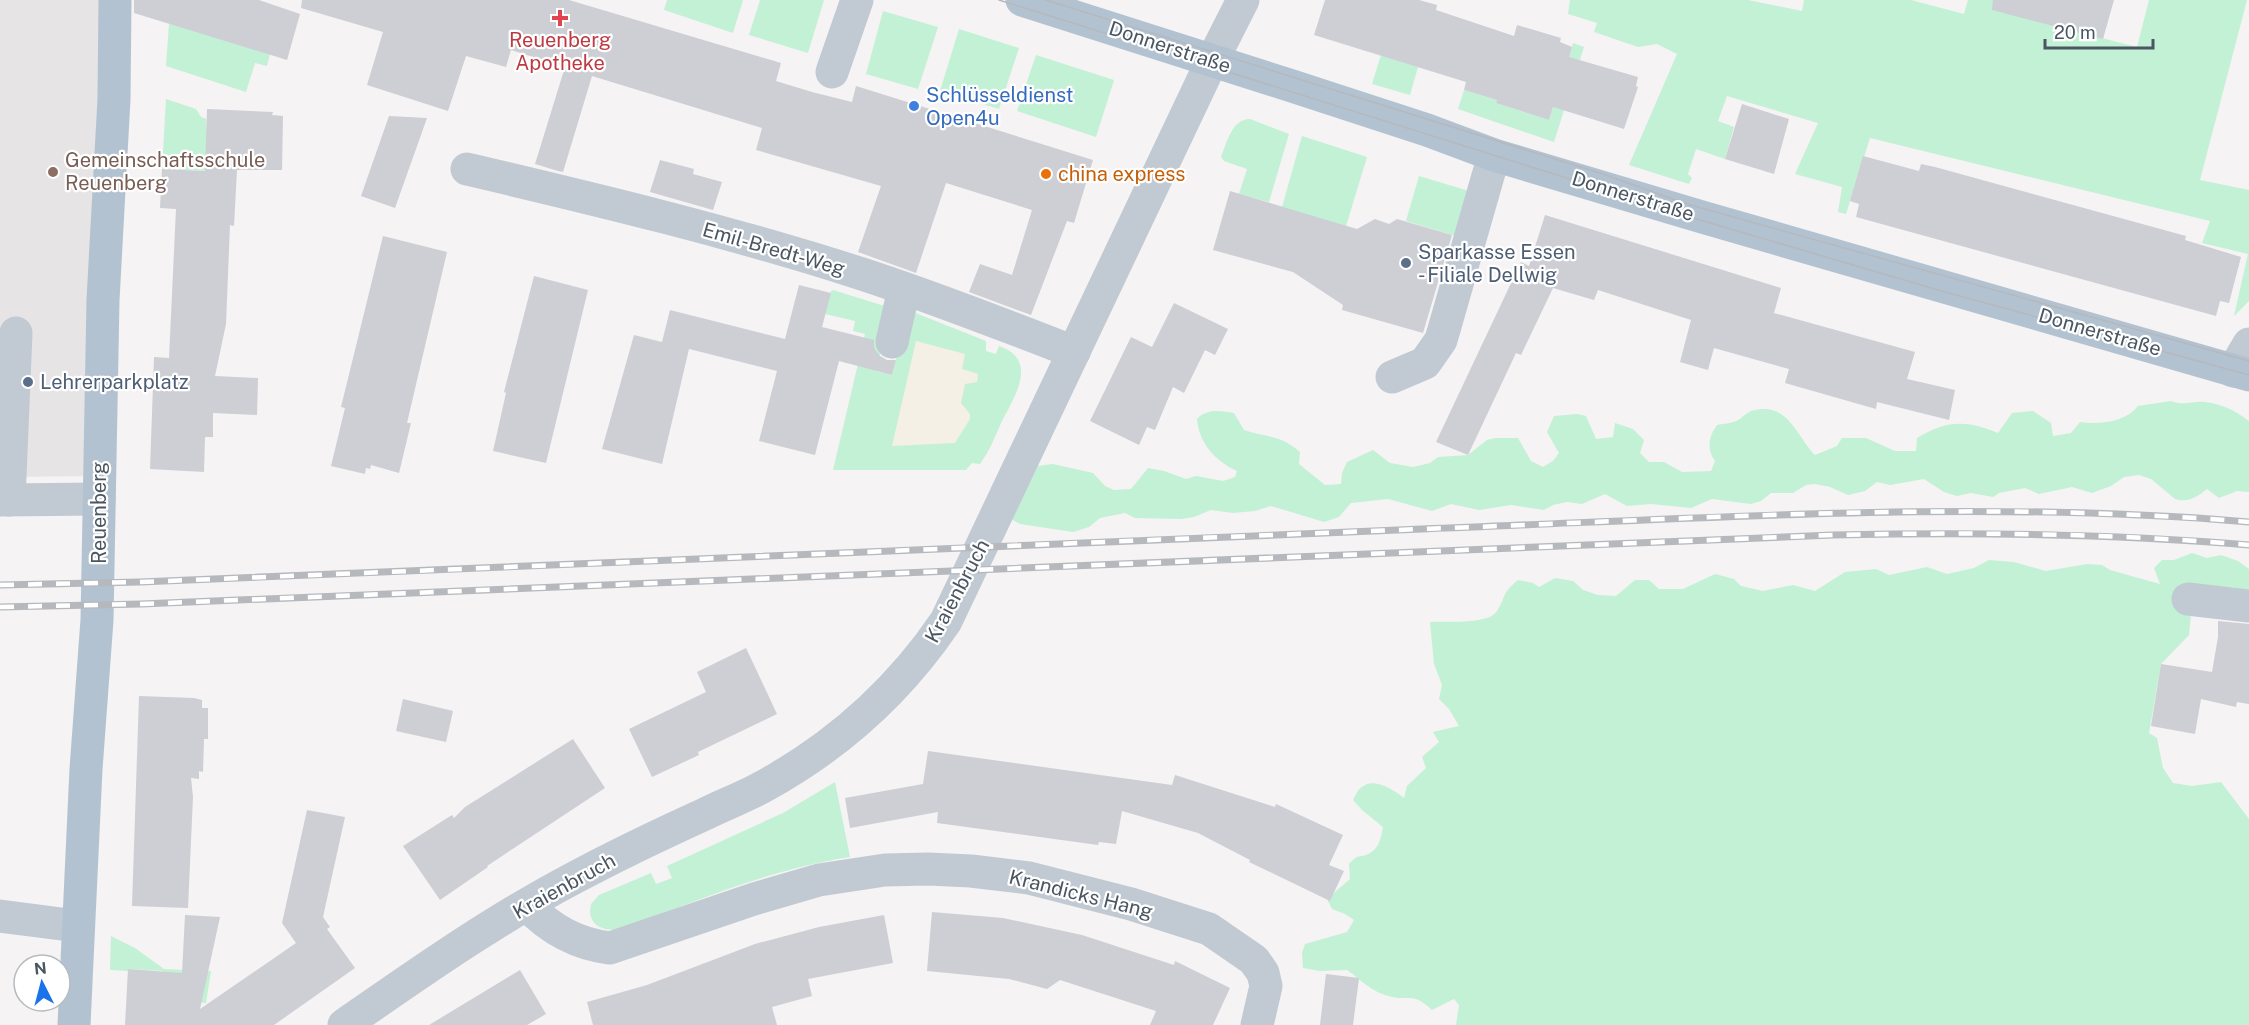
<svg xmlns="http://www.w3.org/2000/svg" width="2249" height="1025" font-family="'Public Sans',sans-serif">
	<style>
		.education { fill: #e6e4e5 }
		.green { fill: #c3f1d5 }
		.sand { fill: #f5f0e5 }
		.building { fill: #cdcfd5 }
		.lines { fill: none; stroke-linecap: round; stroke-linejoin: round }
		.minor { stroke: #c1cad2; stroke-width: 33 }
		.major { stroke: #b3c2d1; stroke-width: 33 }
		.tram { stroke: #b5b8bd; stroke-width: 1.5 }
		.rail-casing { stroke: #b5b8bd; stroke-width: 7 }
		.rail { stroke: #fff; stroke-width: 4.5; stroke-dasharray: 14; stroke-linecap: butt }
		.health-dot { fill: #e0444e; stroke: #fff; stroke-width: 2 }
		.shop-dot { fill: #3f7fe0; stroke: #fff; stroke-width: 2 }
		.education-dot { fill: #8d6e63; stroke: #fff; stroke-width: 2 }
		.food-dot { fill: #e8710a; stroke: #fff; stroke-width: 2 }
		.service-dot { fill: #5c6f8a; stroke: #fff; stroke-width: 2 }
		.labels { text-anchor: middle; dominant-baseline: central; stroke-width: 4.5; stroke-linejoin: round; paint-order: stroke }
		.health-label { font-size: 20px; fill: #be3a42; stroke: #fff }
		.street-label { font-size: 20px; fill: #4a5661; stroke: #fff }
		.shop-label { font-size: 20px; fill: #366cbe; stroke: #fff; text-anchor: start }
		.education-label { font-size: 20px; fill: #785e54; stroke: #fff; text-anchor: start }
		.food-label { font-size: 20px; fill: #c56008; stroke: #fff; text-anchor: start }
		.service-label { font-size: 20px; fill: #4e5e75; stroke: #fff; text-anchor: start }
	</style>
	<rect width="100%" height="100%" fill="#f5f3f3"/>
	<polygon class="education" points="0,0 113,0 97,476 0,477"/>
	<g class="green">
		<polygon points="667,0 743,0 733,33 664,10"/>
		<polygon points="760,0 824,0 808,53 749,35"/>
		<polygon points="1570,0 1748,0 1802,11 1804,0 1911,0 1964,14 1968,0 2044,0 2039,22 2137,47 2149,0 2247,0 2200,180 2249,190 2249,301 2234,316 2248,254 2202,243 2210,221 1870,138 1846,214 1838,212 1842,187 1795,174 1818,123 1727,96 1718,121 1734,127 1725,159 1696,149 1688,174 1692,178 1689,184 1629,165 1677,54 1657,44 1638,47 1594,32 1597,23 1568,14"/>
		<polygon points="883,11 938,27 918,89 866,74"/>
		<polygon points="169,23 270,54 267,66 255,63 246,92 166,66"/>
		<polygon points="959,29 1019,48 999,109 940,91"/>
		<polygon points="1573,43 1584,47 1554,142 1458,109 1464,90 1497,100 1496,103 1549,120"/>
		<polygon points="1036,55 1114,80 1096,137 1017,111"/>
		<polygon points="1381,55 1418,67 1410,95 1372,84"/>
		<polygon points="166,99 196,109 201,117 206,119 210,171 162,169"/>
		<path d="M1250,119l39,15 -20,68 -30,-8 8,-25 -23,-8 -3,-4c6,-15 11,-38 29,-38z"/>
		<polygon points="1302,136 1367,157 1346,226 1282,207"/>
		<polygon points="1419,176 1469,191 1456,236 1406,221"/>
		<path d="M833,290l58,18 -15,63 16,4 8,-31 13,-32 73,29v10l10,3 3,-8c41,14 15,51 2,77 -6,14 -12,29 -21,41l-8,-1 -6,7h-133l32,-136 -12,-3 2,-10 -30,-7 6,-23z"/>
		<path d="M2171,401c12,5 21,0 34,1 18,2 30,9 44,19v71l-12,-1 -18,7 -12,-9c-10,8 -19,14 -32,10l-24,-20 -12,-4 -15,2 -13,9 -19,7 -20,-6 -33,7 -14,-6 -26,5 -6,4 -22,-4 -14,3 -13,-4 -20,-13 -34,6 -13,-3 -12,9 -17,4 -18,-8 -15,-3 -9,1 -13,8h-22l-10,8 -10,3 -39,-5 -21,9 -40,-4 -24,2 -22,-12 -23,10 -15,-2 -14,3 -9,5 -33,-5 -32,5 -28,-6 -19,7 -44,-12 -37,4 -12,14 -15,5 -53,-16 -16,5 -22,2 -22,-3 -17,7 -13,2 -46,-1 -10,-5 -25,5 -11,9 -16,5 -53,-8 -9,-5 27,-53 15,-2 40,9 12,13 9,4 17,-1 17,-21 16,3 22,8 10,-3 27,5 12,-4 2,-6c-22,-10 -38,-28 -40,-52 10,-11 24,-8 37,-6l10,17c24,8 35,4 56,22l-1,12 26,21 16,-1 1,-11 5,-11 26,-12 17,13 23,4 17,-4 8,-6 30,-2 19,-15 8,-2h23l13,23 12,6 10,-6 6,-8 -12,-21 7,-16 23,-2 9,2 10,23 17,-2 2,-14 18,6 11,11 -4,13 9,9h15l18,10 29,-1 4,-10c-9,-12 -6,-25 2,-36 6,-1 14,-2 19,-4 5,-2 10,-8 15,-10 37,-11 45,25 64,44l22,-9 5,-8h24l29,13h21l1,-13c30,-18 49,-18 81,-5l14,-20 21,-2 18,12 2,13 18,-3 9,-11c19,3 46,0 58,-16z"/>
		<path d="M2192,553l15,5 14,-3 17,6 11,8v37l-4,-7 -12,-12 -15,7 -27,21 -2,20 -28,29 -12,69 8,5 6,30 10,15 19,3 29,-4 28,37v206h-793l3,-20 -5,-6 -22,11c-20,-19 -23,-8 -44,-14 -16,-4 -28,-17 -41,-26l-27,1 -17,-3 -1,-15 3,-9 42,-12 7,-12 -9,-6 -13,-5 -5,-10 23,-20 -1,-15c11,-12 11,-5 21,-11 10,-5 11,-17 13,-26l-21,-17 -9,-10c2,-4 5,-11 9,-13 13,-10 31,3 42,11l3,-12 19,-18 -4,-11 17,-15 -6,-10 26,-6 -10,-17 -10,-10 3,-14 -8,-21 -4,-42c16,-1 59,3 67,-11 10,-16 4,-17 21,-31l15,3 6,4 16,-9 18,3 10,9 15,5 18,1 19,-16h14l10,9h24l32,-15 19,5 7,7 22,5 30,-6 22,6 30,-19 31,-3 13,6 38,-8 20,7 27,-6 15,-8 25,2 32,9 41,-7 15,1 8,5 50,14 -6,-16 8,-8h12z"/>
		<path d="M835,782l15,75c-79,12 -154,44 -228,72 -18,3 -36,-3 -31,-25l8,-9 52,-22 5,11 16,-6 -5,-12 116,-53z"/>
		<polygon points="111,936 135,948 164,969 211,971 206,1003 185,1001 161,1007 163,971 129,969 128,971 110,970"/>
	</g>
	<polygon class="sand" points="916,341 965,354 962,369 978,374 977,382 965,384 961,403 970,414 970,419 955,443 892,446"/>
	<g class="building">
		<polygon points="134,0 259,0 300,14 287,60 134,13"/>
		<polygon points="302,0 569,0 781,63 776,81 812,92 852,102 856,86 1093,160 1074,223 1067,221 1031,315 969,292 980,264 1012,275 1032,210 946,183 916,273 858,252 881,186 756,150 762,128 592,76 563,172 558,171 535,164 565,67 511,50 506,67 466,56 448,111 367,85 383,32 301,8"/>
		<polygon points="1325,0 1419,0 1437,5 1436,10 1514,36 1517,25 1561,38 1560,42 1572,47 1569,57 1638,77 1636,86 1638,87 1624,129 1553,107 1549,120 1496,103 1497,100 1464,90 1466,82 1314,35"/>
		<polygon points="1993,0 2114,0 2103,39 1992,10"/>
		<polygon points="1742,104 1789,119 1774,174 1725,159"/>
		<polygon points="207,109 273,112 272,115 283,116 282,170 237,170 234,226 230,225 226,324 215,376 258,378 257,415 213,413 213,437 205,437 204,472 150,469 154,357 169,358 176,209 160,208 162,169 205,171"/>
		<polygon points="389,116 427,118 395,208 361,196"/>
		<polygon points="1863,156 1919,171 1921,164 1935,167 2186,236 2185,240 2241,257 2229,303 2220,301 2216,316 1856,217 1859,204 1850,201"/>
		<polygon points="660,160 694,169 693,174 722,182 713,210 650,192"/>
		<polygon points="1230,191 1357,229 1375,219 1389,224 1397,219 1452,235 1423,333 1342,310 1343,305 1293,272 1213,250"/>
		<polygon points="1545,215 1781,288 1774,313 1915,352 1907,379 1955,390 1949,420 1877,402 1876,409 1785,383 1789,369 1714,348 1708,370 1680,362 1691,320 1598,290 1594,300 1553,288 1521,355 1516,353 1468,455 1436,442 1521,262 1529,266"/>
		<polygon points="383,236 447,252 407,423 411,423 399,473 371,465 370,469 366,468 365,474 331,466 345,408 341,407"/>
		<polygon points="534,276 588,290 546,463 493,451 506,393 504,392"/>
		<polygon points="799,285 831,293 822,327 874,340 874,348 880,356 887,360 896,360 892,375 839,361 815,455 759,441 777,371 689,349 662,464 602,449 634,335 662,342 670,310 785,339"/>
		<polygon points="1174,303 1228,329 1215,355 1205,350 1184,393 1173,387 1155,430 1147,427 1139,445 1090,421 1131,337 1152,347"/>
		<polygon points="2218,621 2249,624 2249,704 2237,702 2236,707 2201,699 2195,734 2151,726 2161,664 2212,672 2218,637"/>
		<polygon points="746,648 777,714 698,752 699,755 652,777 629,729 706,692 697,672"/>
		<polygon points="139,696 194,698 202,700 202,708 208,708 208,739 204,739 203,772 199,771 199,779 191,778 193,797 188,908 132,906"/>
		<polygon points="403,699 453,711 446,742 396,731"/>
		<polygon points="573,739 605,788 487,866 488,867 440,900 403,846 452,815 454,818 465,807"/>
		<polygon points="928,751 1172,785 1175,775 1275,807 1276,804 1343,835 1329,865 1344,871 1330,901 1249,862 1250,860 1198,833 1122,811 1116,844 1099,842 1098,845 937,823 938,812 850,828 845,798 923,784"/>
		<polygon points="307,810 345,817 323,917 330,927 327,929 355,968 274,1025 125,1025 128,969 182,973 185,915 220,917 200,1009 296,943 282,923"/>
		<polygon points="932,912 1003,918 1082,935 1174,965 1175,961 1230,988 1213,1025 1150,1025 1156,1011 1060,980 1047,989 1009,979 927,971"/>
		<polygon points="884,915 893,963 808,979 812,996 772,1007 777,1025 593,1025 587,1002 647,985 755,944 819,927"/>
		<polygon points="520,970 546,1014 527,1025 429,1025"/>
		<polygon points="1326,974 1359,978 1353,1025 1320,1025"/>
	</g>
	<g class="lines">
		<g class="minor">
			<polyline points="832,72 857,0"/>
			<path d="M467,169c132,31 265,63 395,105 71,23 142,51 212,78"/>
			<polyline points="892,342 904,289"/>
			<polyline points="2233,371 2249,344"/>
			<polyline points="1392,377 1425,363 1441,340 1494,155"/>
			<polyline points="0,500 99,499"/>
			<polyline points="9,500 16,333"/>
			<polyline points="2188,599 2249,606"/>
			<path d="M527,905c24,25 50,39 83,43l144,-49 65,-19 66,-10 43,-1 43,2 58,7 102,26 78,25 45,31 9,13 3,13 -9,39"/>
			<polyline points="0,916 77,926"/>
			<path d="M344,1025c75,-52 150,-105 230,-147 43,-23 87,-44 131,-64 20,-10 42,-18 61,-29 72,-40 134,-96 180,-164l263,-554 34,-67"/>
		</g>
		<g class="major">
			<polyline points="1022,0 1289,85 1427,130 1494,155 1702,217 2249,375"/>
			<polyline points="74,1025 86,769 97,620 103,300 114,99 115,0"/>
		</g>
		<g class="tram">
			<polyline points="999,0 1707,222 1945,292 2249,375"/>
			<polyline points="1046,0 1600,173 1687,204 2249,361"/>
		</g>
		<g class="rail-casing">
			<g id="rail">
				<path d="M0,585l140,-3c428,-17 855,-36 1282,-53 276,-10 552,-30 827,-7"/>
				<path d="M0,607l141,-3 1692,-69c139,-3 277,-2 416,10"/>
			</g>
		</g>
		<use href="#rail" class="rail"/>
	</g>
	<path class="health-dot" d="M557 9h6v6h6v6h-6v6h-6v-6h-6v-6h6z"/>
	<circle class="shop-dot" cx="914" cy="106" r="6"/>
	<circle class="education-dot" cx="53" cy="172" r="6"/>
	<circle class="food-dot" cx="1046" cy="174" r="6"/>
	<g class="service-dot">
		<circle cx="1406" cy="263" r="6"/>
		<circle cx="28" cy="382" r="6"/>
	</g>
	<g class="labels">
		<g class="health-label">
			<text x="560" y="40">Reuenberg<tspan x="560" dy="23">Apotheke</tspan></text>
		</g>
		<g class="street-label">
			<text transform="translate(1170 47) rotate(18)">Donnerstraße</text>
			<text transform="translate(1633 196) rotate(17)">Donnerstraße</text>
			<text transform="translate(774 249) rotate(16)">Emil-Bredt-Weg</text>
			<text transform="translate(2100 332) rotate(16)">Donnerstraße</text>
			<text transform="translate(99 513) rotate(-90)">Reuenberg</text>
			<text transform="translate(957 591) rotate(-62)">Kraienbruch</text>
			<text transform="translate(564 886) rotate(-29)">Kraienbruch</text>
			<text transform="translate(1081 894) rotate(14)">Krandicks Hang</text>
		</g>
		<g class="shop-label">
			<text x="926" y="95">Schlüsseldienst<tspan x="926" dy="23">Open4u</tspan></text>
		</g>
		<g class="education-label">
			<text x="65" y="160">Gemeinschaftsschule<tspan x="65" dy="23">Reuenberg</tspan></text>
		</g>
		<g class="food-label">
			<text x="1058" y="174">china express</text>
		</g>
		<g class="service-label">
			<text x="1418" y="252">Sparkasse Essen<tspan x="1418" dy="23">- Filiale Dellwig</tspan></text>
			<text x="40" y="382">Lehrerparkplatz</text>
		</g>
	</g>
	<g transform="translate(42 983) rotate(354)"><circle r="28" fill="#ffffff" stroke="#b7bbc0" stroke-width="1.5"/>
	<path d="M0-4.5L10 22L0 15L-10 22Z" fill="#1a73e8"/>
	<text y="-9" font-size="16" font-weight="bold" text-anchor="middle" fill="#4a5661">N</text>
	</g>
	<path d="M2045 39v9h108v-9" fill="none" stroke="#4a5661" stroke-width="3"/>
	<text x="2054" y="39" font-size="18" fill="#4a5661" stroke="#ffffff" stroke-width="4.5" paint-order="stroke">20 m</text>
</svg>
